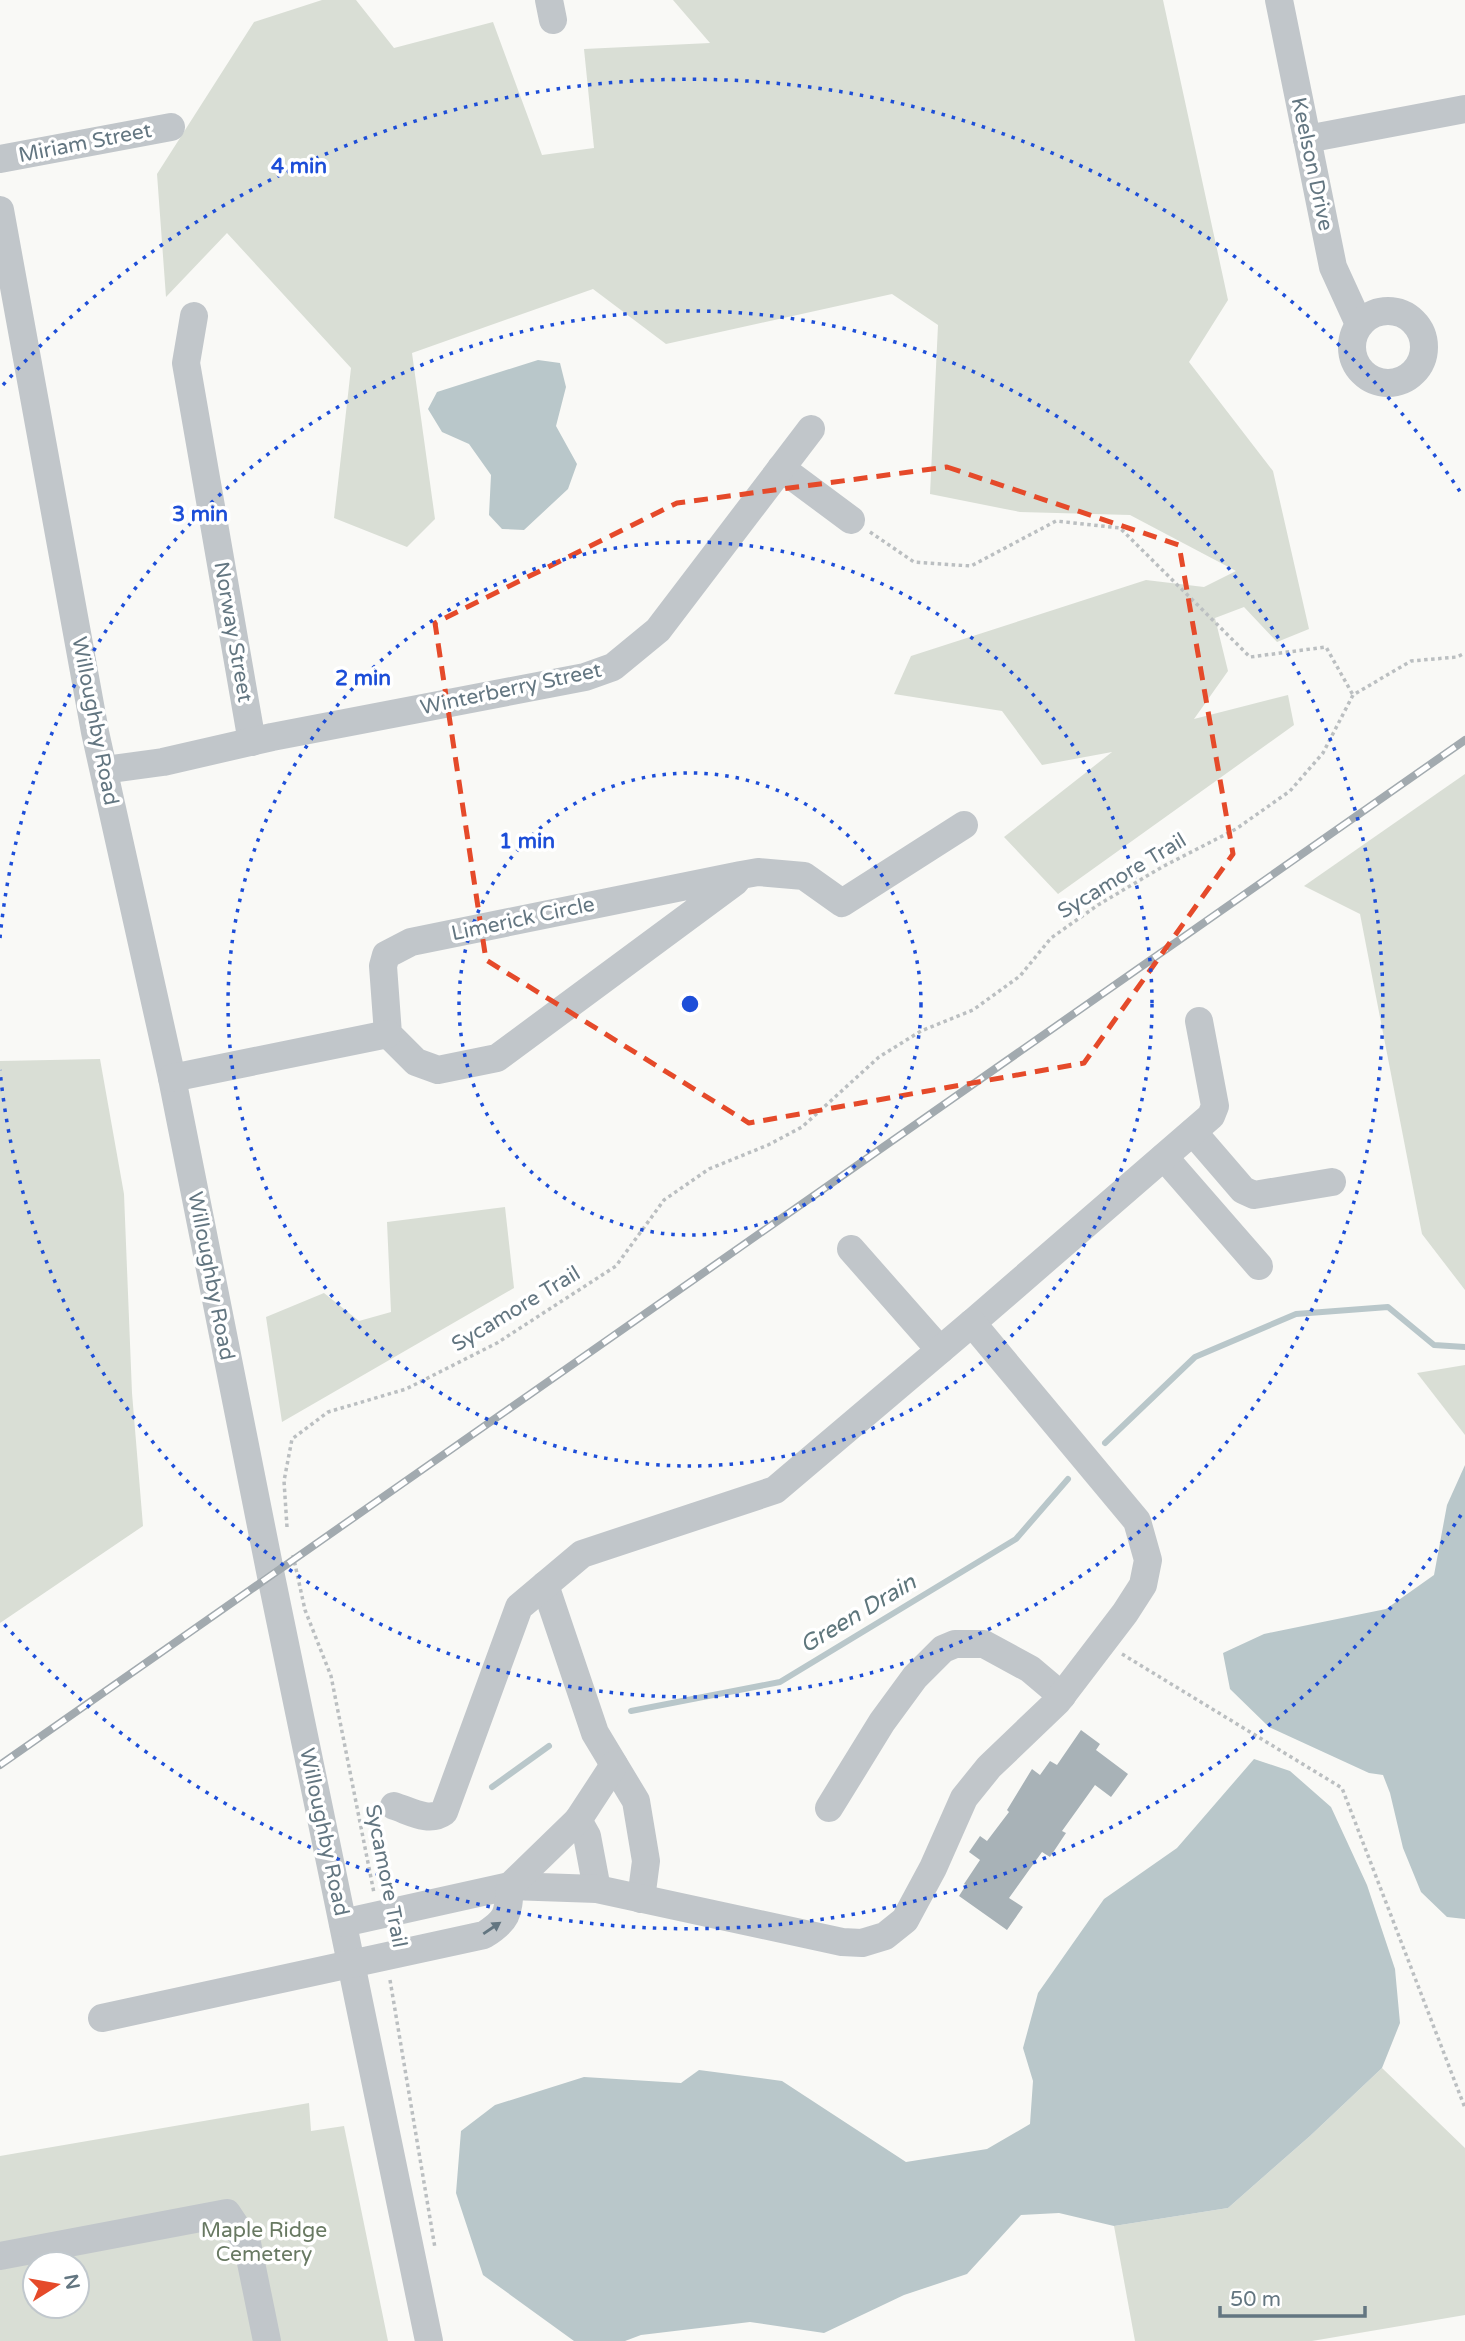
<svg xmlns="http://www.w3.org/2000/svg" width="1465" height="2341" font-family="'Varela Round',sans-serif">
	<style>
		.green { fill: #d9ded5; fill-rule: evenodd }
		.water { fill: #b9c7ca }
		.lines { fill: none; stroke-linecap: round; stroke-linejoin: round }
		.stream { stroke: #b9c7ca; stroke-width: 6 }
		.building { fill: #a8b2b7 }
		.path { stroke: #bbbfc1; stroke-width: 3.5; stroke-dasharray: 3.5 3.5; stroke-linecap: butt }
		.minor { stroke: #c1c6ca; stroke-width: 28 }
		.rail-casing { stroke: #a2aaaf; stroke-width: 8 }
		.rail { stroke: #fff; stroke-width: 5; stroke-dasharray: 16; stroke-linecap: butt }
		.oneway { fill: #637681 }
		.marked { fill: none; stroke: #e54a2a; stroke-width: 5; stroke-dasharray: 14 9; stroke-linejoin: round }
		.ring { fill: none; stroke: #1d4ed8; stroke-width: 3.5; stroke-dasharray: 3.5 7 }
		.labels { text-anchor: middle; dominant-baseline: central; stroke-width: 7; stroke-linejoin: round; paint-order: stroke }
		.street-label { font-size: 21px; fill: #637681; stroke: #fff }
		.park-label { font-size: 21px; fill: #687962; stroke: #fff }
		.water-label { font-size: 23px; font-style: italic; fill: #5e767c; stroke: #fff }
		.centre { fill: #1d4ed8; stroke: #fff; stroke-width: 3.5 }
		.ring-label { font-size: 21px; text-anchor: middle; font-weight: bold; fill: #1d4ed8; stroke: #fff; stroke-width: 7; stroke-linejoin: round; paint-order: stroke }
	</style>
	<rect width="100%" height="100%" fill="#f9f9f6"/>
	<g class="green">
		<polygon points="322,0 356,0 394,48 493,22 542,155 594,148 584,49 710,43 673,0 1163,0 1228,300 1189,362 1273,471 1309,629 1277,642 1244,607 1215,618 1228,671 1194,719 1288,695 1294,725 1058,894 1004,837 1112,752 1042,765 1002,711 894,694 911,656 1146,580 1204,587 1236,571 1130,515 1020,512 930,494 938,325 892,294 666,344 593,289 412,353 435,519 407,547 334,518 351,368 227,233 166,297 157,174 254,22"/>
		<polygon points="1465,774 1465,1290 1422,1234 1360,914 1304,886"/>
		<polygon points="100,1059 124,1194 132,1393 143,1526 0,1623 0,1061"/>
		<polygon points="505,1207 514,1288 282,1422 266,1317 324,1293 359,1321 391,1312 387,1222"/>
		<polygon points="1465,1365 1465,1435 1417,1373"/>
		<polygon points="1382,2068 1465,2148 1465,2315 1312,2341 1135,2341 1114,2226 1228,2208 1310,2136"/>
		<path d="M309,2103l2,28 33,-5 44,215h-388v-185zM35,2264h42v42h-42z"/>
	</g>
	<g class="water">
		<polygon points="538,360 560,363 566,387 556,426 577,464 568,489 524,530 502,529 489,515 491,475 469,444 442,432 428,409 437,392"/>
		<polygon points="1465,1465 1465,1919 1447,1917 1421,1892 1403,1848 1390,1793 1383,1775 1369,1773 1269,1727 1230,1689 1223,1653 1264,1634 1386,1609 1434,1575 1447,1505"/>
		<polygon points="1254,1759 1290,1771 1331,1807 1367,1885 1395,1969 1400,2023 1382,2068 1310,2136 1228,2208 1114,2226 1059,2213 1021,2215 967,2274 904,2295 824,2333 750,2322 641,2335 625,2341 574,2341 483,2275 456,2193 461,2131 495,2105 584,2077 681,2083 699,2070 782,2081 906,2162 987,2149 1030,2124 1033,2081 1023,2048 1038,1993 1104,1899 1177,1848"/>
	</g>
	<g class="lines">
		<g class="stream">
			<polyline points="1105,1443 1195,1357 1296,1314 1388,1307 1434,1345 1465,1347"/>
			<polyline points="631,1711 780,1682 1016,1539 1068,1479"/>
			<polyline points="492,1787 549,1746"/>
		</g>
	</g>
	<polygon class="building" points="1081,1730 1100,1744 1096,1750 1128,1774 1111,1797 1095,1785 1062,1831 1066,1833 1050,1857 1042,1852 1009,1898 1023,1907 1007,1930 959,1896 966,1885 964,1884 980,1860 969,1852 980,1836 987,1841 1009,1812 1007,1810 1032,1769 1040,1775 1050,1761 1057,1765"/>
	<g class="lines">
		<g class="path">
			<polyline points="870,532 914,562 971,566 1056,521 1120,528 1250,657 1326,647 1353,695"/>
			<polyline points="287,1527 284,1481 292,1439 328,1412 406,1389 497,1343 616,1266 664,1200 709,1169 768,1145 802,1127 879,1057 921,1031 973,1010 1020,976 1051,938 1098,905 1162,867 1236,829 1290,791 1323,753 1353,695 1411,661 1457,657 1465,653"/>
			<polyline points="293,1555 305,1610 331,1676 374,1893"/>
			<polyline points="1122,1654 1342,1788 1465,2108"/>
			<polyline points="390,1980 435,2248"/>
		</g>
		<g class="minor">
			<polyline points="549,0 553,20"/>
			<polyline points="1279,0 1333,267 1359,324"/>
			<polyline points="1307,139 1465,109"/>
			<polyline points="0,159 171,127"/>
			<polyline points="0,210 95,732 172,1078 271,1576 429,2341"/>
			<circle cx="1388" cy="347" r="36"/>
			<polyline points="194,316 186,363 252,742"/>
			<polyline points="781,468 851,520"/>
			<polyline points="104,770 163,762 272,737 585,677 613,667 658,630 811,429"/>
			<polyline points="741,875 735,882 497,1058 438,1070 416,1062 388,1034 383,966 386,955 411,942 741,875 758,872 804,876 842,903 964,825"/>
			<polyline points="172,1078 388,1034"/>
			<polyline points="1193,1132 1243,1190 1254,1195 1332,1182"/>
			<polyline points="1164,1157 1259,1266"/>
			<polyline points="851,1249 940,1350"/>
			<polyline points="972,1323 1211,1116 1215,1106 1199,1021"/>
			<polyline points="545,1585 595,1733 636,1801 646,1861 641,1899"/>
			<polyline points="829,1808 882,1722 915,1677 943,1649 955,1644 984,1644 1030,1669 1062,1696"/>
			<polyline points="578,1820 587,1836 597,1889"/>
			<path d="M343,1923l167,-37 87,3 245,53 20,1 23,-7 20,-16 28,-52 31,-70 25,-31 68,-65 68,-89 18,-28 5,-25 -11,-39 -165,-198 -197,167 -193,64 -63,53 -75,205c-15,11 -34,-1 -50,-6"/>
			<path d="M102,2018l382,-83c24,-15 24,-21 26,-49l68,-66 36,-55"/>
			<polyline points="0,2256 227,2213 247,2243 267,2341"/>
		</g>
		<g class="rail-casing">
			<polyline id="rail" points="0,1765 1465,740"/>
		</g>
		<use href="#rail" class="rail"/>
	</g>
	<defs><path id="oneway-solid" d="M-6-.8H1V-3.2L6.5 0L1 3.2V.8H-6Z" transform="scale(1.75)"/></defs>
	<use class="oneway" href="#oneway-solid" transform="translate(492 1928) rotate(-34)"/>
	<path class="marked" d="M947,467l232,78 54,309 -149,209 -335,60 -263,-163 -51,-337 242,-120z"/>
	<g class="ring">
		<circle cx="690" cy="1004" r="231"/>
		<circle cx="690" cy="1004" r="462"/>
		<path d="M0 938A693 693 0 1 1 0 1070"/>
		<path d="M1461 1515A925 925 0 0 1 3 1623M3 385A925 925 0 0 1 1461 493"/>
	</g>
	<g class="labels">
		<g class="street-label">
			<text transform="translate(85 143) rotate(-11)">Miriam Street</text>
			<text transform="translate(1312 164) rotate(78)">Keelson Drive</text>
			<text transform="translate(233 632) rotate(80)">Norway Street</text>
			<text transform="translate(511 689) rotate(-12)">Winterberry Street</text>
			<text transform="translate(95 721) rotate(79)">Willoughby Road</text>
			<text transform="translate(1122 876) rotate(-31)">Sycamore Trail</text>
			<text transform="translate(523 919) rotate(-12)">Limerick Circle</text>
			<text transform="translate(211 1276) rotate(79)">Willoughby Road</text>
			<text transform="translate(516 1309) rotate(-31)">Sycamore Trail</text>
			<text transform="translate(324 1832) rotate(78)">Willoughby Road</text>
			<text transform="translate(386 1876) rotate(79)">Sycamore Trail</text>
		</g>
		<g class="park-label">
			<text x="264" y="2230">Maple Ridge<tspan x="264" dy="24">Cemetery</tspan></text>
		</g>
		<g class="water-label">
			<text transform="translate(858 1614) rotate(-31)">Green Drain</text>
		</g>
	</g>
	<circle cx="690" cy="1004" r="10" class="centre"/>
	<g class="ring-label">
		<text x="299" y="173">4 min</text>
		<text x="200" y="521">3 min</text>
		<text x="363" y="685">2 min</text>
		<text x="527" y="848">1 min</text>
	</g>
	<g transform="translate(56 2285) rotate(79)"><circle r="33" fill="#ffffff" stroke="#c1c8cd" stroke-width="2"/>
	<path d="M0-5L12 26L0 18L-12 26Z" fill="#e54a2a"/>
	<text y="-10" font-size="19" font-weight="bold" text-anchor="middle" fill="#637681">N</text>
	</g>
	<path d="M1220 2306v10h145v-10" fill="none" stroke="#637681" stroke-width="3.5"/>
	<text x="1230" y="2306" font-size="21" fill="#637681" stroke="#ffffff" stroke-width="5" paint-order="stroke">50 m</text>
</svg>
